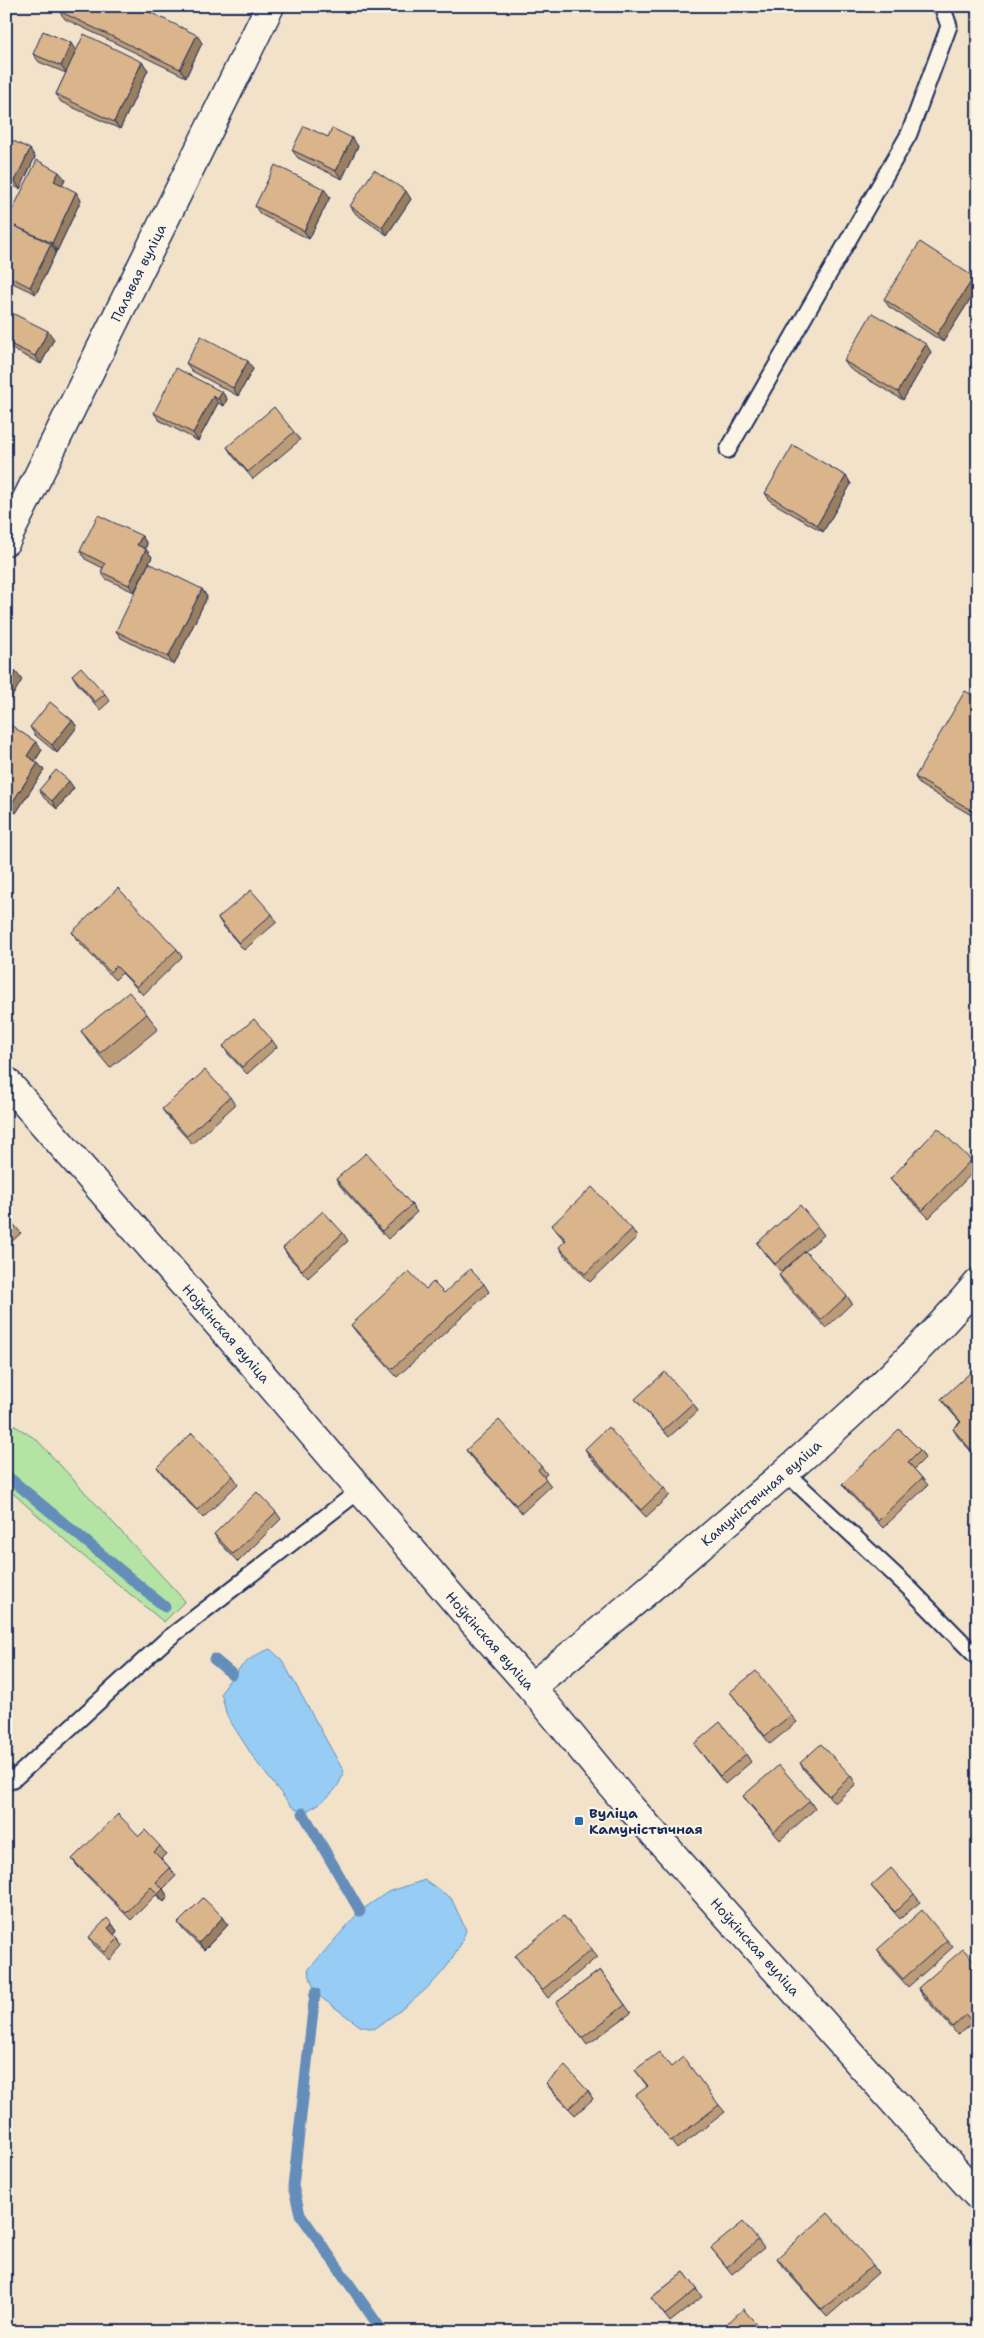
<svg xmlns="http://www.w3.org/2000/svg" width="984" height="2338" font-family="'Shantell Sans',sans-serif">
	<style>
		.green { fill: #b4e4a3; stroke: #688a80 }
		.water { fill: #97ccf5; stroke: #658db9 }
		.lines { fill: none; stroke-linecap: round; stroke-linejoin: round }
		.stream { stroke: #658db9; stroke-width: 11 }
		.service-casing { stroke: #1b2f5e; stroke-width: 19 }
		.minor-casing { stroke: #1b2f5e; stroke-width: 31 }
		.secondary-casing { stroke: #1b2f5e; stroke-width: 31 }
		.service { stroke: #fcf5e5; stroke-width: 15 }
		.minor { stroke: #fcf5e5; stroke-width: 28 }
		.secondary { stroke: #fcf5e5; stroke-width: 28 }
		.wall { fill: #bb9b78; stroke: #1b2f5e }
		.shaded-wall { fill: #997e61; stroke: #1b2f5e }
		.building { fill: #dab48b; stroke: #1b2f5e }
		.poi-dot { fill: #1f6fb2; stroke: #fcf5e5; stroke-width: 2 }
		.labels { text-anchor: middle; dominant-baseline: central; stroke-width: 4; stroke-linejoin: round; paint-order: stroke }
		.street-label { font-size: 14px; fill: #1b2f5e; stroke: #fcf5e5 }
		.poi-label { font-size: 14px; font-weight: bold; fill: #1b2f5e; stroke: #fcf5e5; text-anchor: start }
	</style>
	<rect width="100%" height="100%" fill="#f2e2ca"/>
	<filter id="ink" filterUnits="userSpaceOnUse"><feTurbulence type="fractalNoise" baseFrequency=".02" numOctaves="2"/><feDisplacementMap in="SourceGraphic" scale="10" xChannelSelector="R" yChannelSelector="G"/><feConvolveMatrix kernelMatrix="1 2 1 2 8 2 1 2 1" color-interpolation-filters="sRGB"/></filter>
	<g filter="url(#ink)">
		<polygon class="green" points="6,1420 37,1440 185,1601 164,1622 75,1549 6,1487"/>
		<g class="water">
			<path d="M270,1649l12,11 62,112c-8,23 -20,29 -41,41l-12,-7 -36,-46 -28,-44 -6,-23c11,-19 27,-37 49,-44z"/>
			<path d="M425,1880l26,18 15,32c-14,45 -55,73 -92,99l-14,-3 -45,-33 -7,-23 52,-59 28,-19z"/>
		</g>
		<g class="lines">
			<g class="stream">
				<polyline points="6,1475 165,1607"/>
				<polyline points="214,1659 232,1674"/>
				<polyline points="303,1813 360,1911"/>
				<polyline points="315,1993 293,2186 300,2214 383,2332"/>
			</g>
			<g class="service-casing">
				<g id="service">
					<polyline points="728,450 909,134 949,26 942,6"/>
					<polyline points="786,1473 909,1588 978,1658"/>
					<polyline points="6,1783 16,1777 165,1641 360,1490"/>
				</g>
			</g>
			<g class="minor-casing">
				<g id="minor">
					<path id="s1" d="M6,541l264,-535"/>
					<path id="s2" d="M531,1687c66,-52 129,-107 192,-161 89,-76 179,-153 255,-243"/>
				</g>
			</g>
			<g class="secondary-casing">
				<g id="secondary">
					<path id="s3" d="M6,1081l234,268 221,259 70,79 92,112 355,397"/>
				</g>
			</g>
			<use href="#service" class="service"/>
			<use href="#minor" class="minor"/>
			<use href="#secondary" class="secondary"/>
		</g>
		<g class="wall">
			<polygon points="59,11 202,43 186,77 65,19"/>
			<polygon points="76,51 142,62 148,70 120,129 61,102 56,94 66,73 39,62 33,54"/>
			<polygon points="328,137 358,146 342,179 298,158 292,150"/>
			<polygon points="6,145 35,157 20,189 6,182"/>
			<polygon points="65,179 62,185 81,200 57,251 55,250 56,252 36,294 6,280 6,223"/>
			<polygon points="330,197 309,239 260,214 255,206"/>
			<polygon points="411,199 387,235 356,214 350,206"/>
			<polygon points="978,283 978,287 943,342 889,307 884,299"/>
			<polygon points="6,320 54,339 41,364 6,346"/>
			<polygon points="931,352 903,400 850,369 844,361"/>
			<polygon points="186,363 253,369 238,396 192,371"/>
			<polygon points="222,392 227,399 224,406 218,403 198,441 159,420 154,413"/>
			<polygon points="294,432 300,440 253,479 232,455 227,447"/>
			<polygon points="846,476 851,484 823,532 770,501 765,493"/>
			<polygon points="142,536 147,544 145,549 152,557 134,592 106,579 101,572 103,568 85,559 80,551"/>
			<polygon points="202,589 207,597 174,665 121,638 116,631"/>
			<polygon points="72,675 105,694 110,701 100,710 77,683"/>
			<polygon points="978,698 978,819 920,785 915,777"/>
			<polygon points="72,720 77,727 57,753 35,735 30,727"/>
			<polygon points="6,722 42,750 35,761 44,770 16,813 6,807"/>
			<polygon points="74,788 57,809 44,798 39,790"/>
			<polygon points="272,914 277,922 244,950 223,926 218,918"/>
			<polygon points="72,932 177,949 182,957 143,995 122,973 115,980 77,940"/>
			<polygon points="147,1014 158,1029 110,1068 92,1046 81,1031"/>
			<polygon points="272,1040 277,1047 247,1074 228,1054 223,1046"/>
			<polygon points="230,1097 235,1105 192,1144 167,1116 162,1109"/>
			<polygon points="971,1160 977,1168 929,1218 896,1186 890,1179"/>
			<polygon points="336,1179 412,1205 417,1212 388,1239 341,1187"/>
			<polygon points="6,1216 15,1226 21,1233 6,1247"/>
			<polygon points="552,1225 632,1229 637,1237 590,1282 564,1255 559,1247 565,1241 558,1233"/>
			<polygon points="818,1227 824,1235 781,1272 762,1250 757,1243"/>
			<polygon points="343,1233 348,1241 308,1278 288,1256 283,1248"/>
			<polygon points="779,1275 847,1296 852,1303 826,1328 784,1283"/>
			<polygon points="484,1284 489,1292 397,1377 357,1333 351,1325 426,1289 444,1293"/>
			<polygon points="978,1380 978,1459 958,1437 953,1429 960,1422 946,1406 941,1399"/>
			<polygon points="635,1399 693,1403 698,1411 669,1437 641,1406"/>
			<polygon points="585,1449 664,1488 670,1495 646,1517 590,1457"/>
			<polygon points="466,1450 541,1466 547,1474 544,1477 551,1486 522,1513 471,1457"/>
			<polygon points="920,1450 925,1458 914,1469 922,1478 928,1485 883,1528 848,1492 842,1484"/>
			<polygon points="157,1467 233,1476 238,1484 203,1518 162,1474"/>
			<polygon points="276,1512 281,1519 238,1562 219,1542 214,1534"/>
			<polygon points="730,1692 791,1715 797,1722 770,1744"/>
			<polygon points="694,1744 746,1754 751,1762 725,1784"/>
			<polygon points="800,1763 851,1776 856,1784 835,1803 805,1771"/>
			<polygon points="743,1796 810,1801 815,1809 780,1840 748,1803"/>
			<polygon points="139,1836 160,1846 166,1854 161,1858 170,1868 176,1876 163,1889 168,1897 164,1902 156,1895 131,1920 78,1867 72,1859"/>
			<polygon points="871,1886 914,1894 920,1902 900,1919 877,1893"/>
			<polygon points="223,1917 228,1925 204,1950 184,1931 178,1923"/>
			<polygon points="112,1924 117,1931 114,1935 118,1939 123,1946 110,1960 94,1945 89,1937"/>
			<polygon points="947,1940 953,1947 908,1987 882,1958 877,1950"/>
			<polygon points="592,1949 597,1957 548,1998 515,1956"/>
			<polygon points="978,1965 978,2029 972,2023 958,2035 923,1996 918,1988"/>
			<polygon points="600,1970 631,2013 587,2045 556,2003"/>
			<polygon points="671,2067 719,2105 725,2112 677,2149 641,2102 647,2086 635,2070"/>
			<polygon points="546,2083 588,2091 593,2099 575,2115 552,2091"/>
			<polygon points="758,2240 764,2248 732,2274 711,2248"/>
			<polygon points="777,2258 873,2265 878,2273 827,2317 782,2266"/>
			<polygon points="684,2272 702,2297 670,2322 651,2298"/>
		</g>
		<g class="shaded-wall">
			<polygon points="197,35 202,43 186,77 180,69"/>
			<polygon points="71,43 76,51 67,74 61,66"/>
			<polygon points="142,62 148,70 120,129 114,122"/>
			<polygon points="352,138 358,146 342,179 336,171"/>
			<polygon points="30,149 35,157 20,189 15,181"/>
			<polygon points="59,172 65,179 60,189 54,181"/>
			<polygon points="324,189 330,197 309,239 304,231"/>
			<polygon points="406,191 411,199 387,235 382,227"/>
			<polygon points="76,192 81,200 57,251 52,243"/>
			<polygon points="51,244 56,252 36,294 30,287"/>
			<polygon points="974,277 978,283 978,287 943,342 937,334"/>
			<polygon points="48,331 54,339 41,364 35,356"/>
			<polygon points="926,344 931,352 903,400 898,392"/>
			<polygon points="248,361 253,369 238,396 233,388"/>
			<polygon points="222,392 227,399 224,406 218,399"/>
			<polygon points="213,396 218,403 198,441 193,433"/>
			<polygon points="846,476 851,484 823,532 817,525"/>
			<polygon points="142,536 147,544 143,553 137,545"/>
			<polygon points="146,549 152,557 134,592 129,585"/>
			<polygon points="202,589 207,597 174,665 168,657"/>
			<polygon points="16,672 22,680 7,705 6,689"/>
			<polygon points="72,720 77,727 57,753 52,745"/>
			<polygon points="36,742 42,750 32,764 27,756"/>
			<polygon points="38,763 44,770 16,813 10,806"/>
			<polygon points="69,781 74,788 57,809 52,801"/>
			<polygon points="163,1889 168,1897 164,1902 158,1894"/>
			<polygon points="223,1917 228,1925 204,1950 199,1943"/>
			<polygon points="112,1924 117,1931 113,1936 108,1928"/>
		</g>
		<g class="building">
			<polygon points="62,6 137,6 197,35 180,69 59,11"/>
			<polygon points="43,31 71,43 61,66 33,54"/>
			<polygon points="84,34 142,62 114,122 56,94"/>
			<polygon points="304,126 328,137 332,128 352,138 336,171 292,150"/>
			<polygon points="9,139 30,149 15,181 6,177 6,145"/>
			<polygon points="37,160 59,172 54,181 76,192 52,243 15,226 51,244 30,287 6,275 6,223"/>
			<polygon points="275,165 324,189 304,231 255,206"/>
			<polygon points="374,170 406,191 382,227 350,206"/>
			<polygon points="920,242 974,277 937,334 884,299"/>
			<polygon points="10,312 48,331 35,356 6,342 6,320"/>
			<polygon points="872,313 926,344 898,392 844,361"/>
			<polygon points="201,336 248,361 233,388 186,363"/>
			<polygon points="176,368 222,392 218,399 213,396 193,433 154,413"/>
			<polygon points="274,407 294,432 248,472 227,447"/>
			<polygon points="793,445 846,476 817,525 765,493"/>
			<polygon points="98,515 142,536 137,545 146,549 129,585 101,572 105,564 80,551"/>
			<polygon points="149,563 202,589 168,657 116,631"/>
			<polygon points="6,666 16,672 6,689"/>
			<polygon points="81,667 105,694 95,702 72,675"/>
			<polygon points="965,691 978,698 978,814 915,777"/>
			<polygon points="50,702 72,720 52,745 30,727"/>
			<polygon points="6,722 36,742 27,756 38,763 10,806 6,803"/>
			<polygon points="56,770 69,781 52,801 39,790"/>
			<polygon points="118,888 177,949 137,987 116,966 110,972 72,932"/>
			<polygon points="251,890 272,914 239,943 218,918"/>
			<polygon points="129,992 147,1014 100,1053 81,1031"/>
			<polygon points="254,1019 272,1040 242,1067 223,1046"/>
			<polygon points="205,1070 230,1097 187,1136 162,1109"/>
			<polygon points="938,1128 971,1160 923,1210 890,1179"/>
			<polygon points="366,1153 412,1205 382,1231 336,1179"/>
			<polygon points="592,1187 632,1229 585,1274 559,1247 566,1240 552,1225"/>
			<polygon points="800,1205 818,1227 775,1264 757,1243"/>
			<polygon points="323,1211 343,1233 302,1270 283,1248"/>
			<polygon points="6,1216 15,1226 6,1234"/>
			<polygon points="805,1251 847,1296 821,1320 779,1275"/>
			<polygon points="470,1269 484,1284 392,1369 351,1325 409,1271 426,1289 433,1282 444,1293"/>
			<polygon points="665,1372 693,1403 663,1430 635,1399"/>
			<polygon points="971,1372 978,1380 978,1446 972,1451 953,1429 961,1422 941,1399"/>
			<polygon points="499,1420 541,1466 538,1470 546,1479 516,1505 466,1450"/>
			<polygon points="608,1427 664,1488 641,1510 585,1449"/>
			<polygon points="899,1429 920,1450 908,1462 922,1478 878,1521 842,1484"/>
			<polygon points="192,1433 233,1476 197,1510 157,1467"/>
			<polygon points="257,1492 276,1512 233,1554 214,1534"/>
			<polygon points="756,1671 791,1715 765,1736 730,1692"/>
			<polygon points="720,1722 746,1754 720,1776 694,1744"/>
			<polygon points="821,1744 851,1776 829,1796 800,1763"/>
			<polygon points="779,1765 810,1801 774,1832 743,1796"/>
			<polygon points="118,1814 139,1836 145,1830 160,1846 154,1852 170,1868 156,1882 163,1889 158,1894 151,1887 126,1913 72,1859"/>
			<polygon points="891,1868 914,1894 895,1912 871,1886"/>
			<polygon points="203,1898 223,1917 199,1943 178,1923"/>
			<polygon points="922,1910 947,1940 903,1979 877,1950"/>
			<polygon points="564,1916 592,1949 542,1990 515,1956"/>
			<polygon points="107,1918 112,1924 108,1928 118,1939 105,1952 89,1937"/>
			<polygon points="963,1949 978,1965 978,2025 977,2026 966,2015 953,2027 918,1988"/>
			<polygon points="600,1970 625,2005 582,2038 556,2003"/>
			<polygon points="659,2052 671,2067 683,2057 719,2105 671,2142 636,2095 648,2086 635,2070"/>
			<polygon points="565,2066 588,2091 569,2108 546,2083"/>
			<polygon points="828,2213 873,2265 822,2310 777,2258"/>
			<polygon points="743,2222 758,2240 727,2267 711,2248"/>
			<polygon points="684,2272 697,2289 665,2315 651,2298"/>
			<polygon points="743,2309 761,2329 758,2332 732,2332 726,2325"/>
		</g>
	</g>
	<rect class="poi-dot" x="574" y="1816" width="10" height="10" rx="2.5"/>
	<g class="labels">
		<g class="street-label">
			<text stroke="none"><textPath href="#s1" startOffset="299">Палявая вуліца</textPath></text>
			<text stroke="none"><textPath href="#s3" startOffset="335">Ноўкінская вуліца</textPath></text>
			<text stroke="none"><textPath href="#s2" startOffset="301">Камуністычная вуліца</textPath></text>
			<text stroke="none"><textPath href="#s3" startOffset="740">Ноўкінская вуліца</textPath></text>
			<text stroke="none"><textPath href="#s3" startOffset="1145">Ноўкінская вуліца</textPath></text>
		</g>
		<g class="poi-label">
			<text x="589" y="1813">Вуліца<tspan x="589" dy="16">Камуністычная</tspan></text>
		</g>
	</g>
	<rect width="984" height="2338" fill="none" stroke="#fcf5e5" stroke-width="25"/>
	<rect x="12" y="12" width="959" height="2313" fill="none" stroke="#1b2f5e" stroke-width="2" filter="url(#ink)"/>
</svg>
